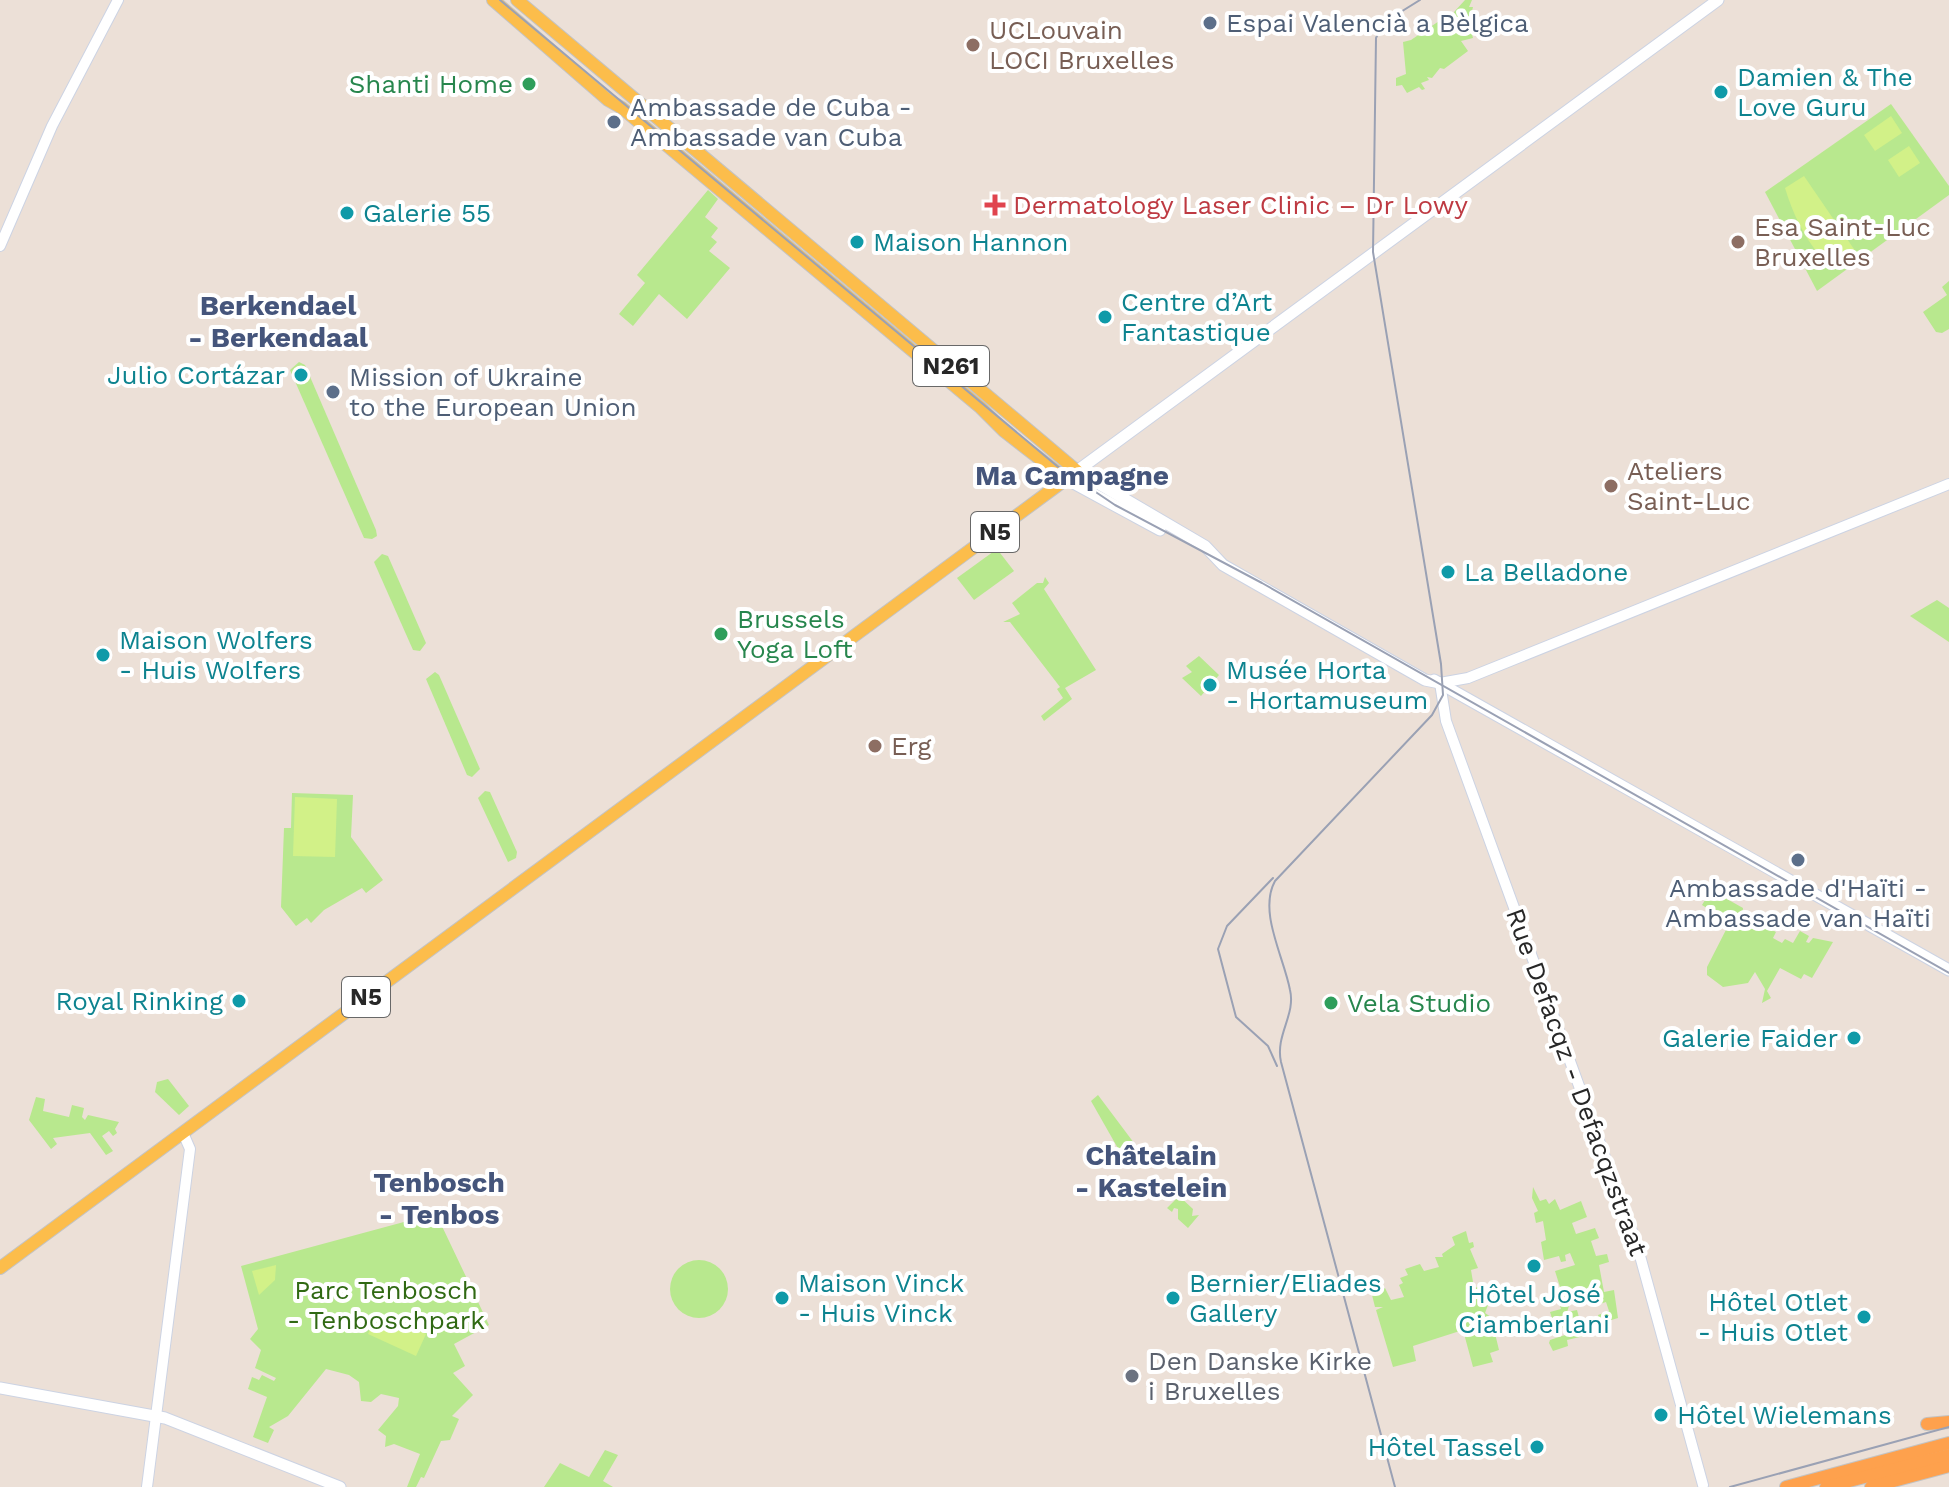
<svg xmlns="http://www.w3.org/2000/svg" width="1949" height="1487" font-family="'Work Sans',sans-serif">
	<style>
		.green { fill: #b8e88e }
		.pitch { fill: #d2f188 }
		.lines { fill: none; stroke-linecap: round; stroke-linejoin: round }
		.tertiary-casing { stroke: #ccd3e3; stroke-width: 12 }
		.secondary-casing { stroke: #ccd3e3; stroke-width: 13 }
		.primary-casing { stroke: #c3c3c3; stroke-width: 14 }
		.trunk-casing { stroke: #c3c3c3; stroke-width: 14 }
		.tertiary { stroke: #fff; stroke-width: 10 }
		.secondary { stroke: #fff; stroke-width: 11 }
		.primary { stroke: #fcbd4b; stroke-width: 12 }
		.trunk { stroke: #fea14d; stroke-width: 12 }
		.tram { stroke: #9aa1b4; stroke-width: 2 }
		.service-dot { fill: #5c6f8a; stroke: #fff; stroke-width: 3 }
		.education-dot { fill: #8d6e63; stroke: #fff; stroke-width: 3 }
		.leisure-dot { fill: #2e9e5b; stroke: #fff; stroke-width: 3 }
		.culture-dot { fill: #0f9aa8; stroke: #fff; stroke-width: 3 }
		.health-dot { fill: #e0444e; stroke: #fff; stroke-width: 3 }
		.worship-dot { fill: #6b7280; stroke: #fff; stroke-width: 3 }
		.labels { text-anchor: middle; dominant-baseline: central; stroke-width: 8; stroke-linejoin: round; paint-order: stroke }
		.shield { fill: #fff; stroke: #686868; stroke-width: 2 }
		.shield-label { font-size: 24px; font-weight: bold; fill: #272727 }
		.service-label { font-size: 26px; fill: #4e5e75; stroke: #fff; text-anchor: start }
		.education-label { font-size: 26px; fill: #785e54; stroke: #fff; text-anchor: start }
		.culture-label { font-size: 26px; fill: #0d838f; stroke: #fff; text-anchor: start }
		.leisure-label { font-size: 26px; fill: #27864d; stroke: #fff; text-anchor: start }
		.health-label { font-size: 26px; fill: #be3a42; stroke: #fff; text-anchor: start }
		.street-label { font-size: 26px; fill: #272727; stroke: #fff }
		.park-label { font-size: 26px; fill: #306913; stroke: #fff }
		.worship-label { font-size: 26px; fill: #5b616d; stroke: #fff; text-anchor: start }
		.neighbourhood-label { font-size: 28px; font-weight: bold; fill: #45557b; stroke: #fff }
	</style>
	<rect width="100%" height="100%" fill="#ece0d7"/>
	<g class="green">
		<polygon points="1465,0 1472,0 1469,7 1473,7 1469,23 1473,38 1461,41 1468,51 1444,69 1440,68 1432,78 1427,77 1429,80 1421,83 1425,89 1422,90 1419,87 1407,93 1402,85 1396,86 1396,78 1406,74 1403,42 1411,40 1451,13 1455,16 1454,12"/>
		<polygon points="1891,104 1949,186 1949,195 1817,291 1765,192"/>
		<polygon points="708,190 718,199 705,217 718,228 711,237 717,242 709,251 730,268 687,319 659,294 633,326 619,314 645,283 637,275"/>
		<polygon points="1949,281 1949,329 1942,333 1936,332 1923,312 1947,295 1942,287"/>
		<polygon points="299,362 305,365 376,530 377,536 372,539 364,538 290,370"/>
		<polygon points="997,549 1014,571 974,600 957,578"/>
		<polygon points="382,554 388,556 426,643 420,651 413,650 374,562"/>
		<polygon points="1045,577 1049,583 1044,589 1096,670 1065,688 1072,699 1044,721 1041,716 1063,698 1057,689 1060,687 1010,622 1003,622 1020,614 1012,603 1037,583 1043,583"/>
		<polygon points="1937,600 1949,608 1949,642 1910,616"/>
		<polygon points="1199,656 1219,675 1201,696 1182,678 1192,672 1186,666"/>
		<polygon points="435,672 439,675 480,769 472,777 467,775 426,679"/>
		<polygon points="485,791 490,792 517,852 516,858 508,862 478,798"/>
		<polygon points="292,793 353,795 351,837 383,880 366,893 362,888 324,910 311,923 307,918 296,926 281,907 284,828 291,828"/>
		<polygon points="1711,890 1743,908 1742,920 1748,924 1751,919 1776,932 1773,938 1782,943 1785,939 1793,943 1800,931 1809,936 1806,942 1809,943 1813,938 1833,942 1812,978 1804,974 1801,979 1780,968 1767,991 1771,998 1762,1003 1765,989 1755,972 1748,983 1723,987 1707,975 1707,967 1730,922 1702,905"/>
		<polygon points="168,1079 189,1106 179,1115 155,1092 157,1082"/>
		<polygon points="1098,1095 1143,1155 1128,1166 1091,1101"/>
		<polygon points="36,1097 45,1099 43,1111 69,1117 72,1105 84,1108 82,1117 85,1120 88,1115 119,1122 115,1129 117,1133 113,1136 109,1131 102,1136 113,1151 106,1155 90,1133 53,1138 57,1144 51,1149 29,1120"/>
		<polygon points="1533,1187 1540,1201 1546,1199 1549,1204 1555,1199 1560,1210 1581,1201 1587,1217 1572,1223 1576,1234 1595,1228 1599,1238 1591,1241 1596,1256 1607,1254 1609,1262 1599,1265 1604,1292 1614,1290 1618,1318 1608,1321 1610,1330 1602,1332 1598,1315 1609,1311 1606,1302 1600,1304 1597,1294 1570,1303 1567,1312 1577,1310 1584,1336 1567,1340 1568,1346 1553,1351 1549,1343 1550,1340 1565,1335 1563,1328 1556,1330 1550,1312 1561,1309 1555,1290 1563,1287 1560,1287 1555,1271 1575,1265 1570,1253 1565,1255 1566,1261 1561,1262 1559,1256 1544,1260 1541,1242 1546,1240 1543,1221 1536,1223 1534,1213 1538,1211 1532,1198"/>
		<polygon points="1179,1196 1193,1209 1192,1216 1199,1215 1188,1228 1178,1219 1178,1209 1174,1208 1172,1212 1167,1208"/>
		<polygon points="426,1216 440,1222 489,1325 454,1344 465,1366 453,1373 473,1395 452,1416 459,1419 450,1440 441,1441 424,1478 421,1477 416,1487 407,1487 420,1454 394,1444 385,1447 386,1436 378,1430 398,1406 399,1398 381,1394 371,1402 361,1401 359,1382 349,1375 326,1369 288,1416 269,1427 274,1430 268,1443 253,1437 267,1397 248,1389 252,1377 259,1380 262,1375 274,1381 276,1378 255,1368 261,1350 250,1339 258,1329 241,1266"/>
		<polygon points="1466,1231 1469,1243 1473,1242 1474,1247 1470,1249 1478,1268 1471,1270 1474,1288 1478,1287 1484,1305 1488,1305 1485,1313 1491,1317 1499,1350 1490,1353 1493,1362 1473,1367 1463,1330 1413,1346 1416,1361 1393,1367 1376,1310 1383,1307 1375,1307 1371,1291 1385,1288 1391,1300 1404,1297 1399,1285 1403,1283 1400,1278 1408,1275 1405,1269 1420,1264 1424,1271 1439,1267 1435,1257 1443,1257 1442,1254 1455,1245 1452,1237"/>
		<circle cx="699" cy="1289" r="29"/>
		<polygon points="605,1450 618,1455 603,1481 613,1487 544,1487 560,1463 589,1477"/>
	</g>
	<g class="pitch">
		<polygon points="1891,116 1902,133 1875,151 1864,135"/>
		<polygon points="1909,146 1920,163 1899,177 1888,160"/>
		<path d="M1804,176l52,76 -23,17c-24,-21 -39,-51 -48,-81z"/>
		<polygon points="295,797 337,799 335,857 293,856"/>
		<polygon points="276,1265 275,1280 259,1295 252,1271"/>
		<polygon points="378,1312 426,1334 416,1356 368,1334"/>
	</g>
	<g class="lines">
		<g class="tertiary-casing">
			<g id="tertiary">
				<polyline points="0,246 52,126 118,0"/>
				<polyline points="1703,1485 1637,1245 1446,721 1440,683 1468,678 1949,484"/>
				<polyline points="147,1487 190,1149 183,1133"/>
			</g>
		</g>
		<g class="secondary-casing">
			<g id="secondary">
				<polyline points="1066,479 1160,530"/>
				<polyline points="1434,680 1949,970"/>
				<polyline points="1440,683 1425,680 1223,565 1205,546 1077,471 1718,0"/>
				<polyline points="0,1388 165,1418 340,1487"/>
			</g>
		</g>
		<g class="primary-casing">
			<g id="primary">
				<polyline points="493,0 608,100 622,108 981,408 1004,431 1066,479"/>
				<polyline points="0,1268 1077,471 517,0"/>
			</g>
		</g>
		<g class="trunk-casing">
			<g id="trunk">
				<polyline points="1927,1424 1949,1422"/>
				<polyline points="1786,1487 1949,1443"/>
				<polyline points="1826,1487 1949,1455"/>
				<polyline points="1871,1487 1949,1466"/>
			</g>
		</g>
		<use href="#tertiary" class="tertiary"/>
		<use href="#secondary" class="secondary"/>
		<use href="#primary" class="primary"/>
		<use href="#trunk" class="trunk"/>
		<g class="tram">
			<polyline points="500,0 1057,466 1115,505 1262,583 1949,973"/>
			<polyline points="1273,878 1227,926 1218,949 1236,1017 1268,1046 1277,1066"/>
			<path d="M1395,1487l-114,-425c-6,-27 15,-47 9,-72 -6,-33 -32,-78 -15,-109l157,-166 11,-20 -2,-31 -68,-412 3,-214 7,-15 37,-23"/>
			<polyline points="1730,1487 1949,1427"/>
		</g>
	</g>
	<g class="service-dot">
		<circle cx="1210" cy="23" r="8"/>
		<circle cx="614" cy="122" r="8"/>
		<circle cx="333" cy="392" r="8"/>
		<circle cx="1798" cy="860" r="8"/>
	</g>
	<g class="education-dot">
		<circle cx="973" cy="45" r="8"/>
		<circle cx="1738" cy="242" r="8"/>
		<circle cx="1611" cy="486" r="8"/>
		<circle cx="875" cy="746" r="8"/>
	</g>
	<g class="leisure-dot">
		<circle cx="529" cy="84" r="8"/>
		<circle cx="721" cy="634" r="8"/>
		<circle cx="1331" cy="1003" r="8"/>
	</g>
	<g class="culture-dot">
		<circle cx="1721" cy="92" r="8"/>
		<circle cx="347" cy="213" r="8"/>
		<circle cx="857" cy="242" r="8"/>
		<circle cx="1105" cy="317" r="8"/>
		<circle cx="301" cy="375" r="8"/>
		<circle cx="1448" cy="572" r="8"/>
		<circle cx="103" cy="655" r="8"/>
		<circle cx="1210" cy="685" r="8"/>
		<circle cx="239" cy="1001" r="8"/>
		<circle cx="1854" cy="1038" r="8"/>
		<circle cx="1534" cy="1266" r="8"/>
		<circle cx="782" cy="1298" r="8"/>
		<circle cx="1173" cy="1298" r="8"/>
		<circle cx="1864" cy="1317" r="8"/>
		<circle cx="1661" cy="1415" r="8"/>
		<circle cx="1537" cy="1447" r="8"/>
	</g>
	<path class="health-dot" d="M991 193h8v8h8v8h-8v8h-8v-8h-8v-8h8z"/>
	<circle class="worship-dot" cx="1132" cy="1376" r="8"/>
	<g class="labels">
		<g class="shield">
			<rect x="913" y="346" width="76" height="40" rx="6"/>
			<rect x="971" y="512" width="48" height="40" rx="6"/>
			<rect x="342" y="977" width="48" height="40" rx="6"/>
		</g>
		<g class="shield-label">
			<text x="951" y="366">N261</text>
			<text x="995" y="532">N5</text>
			<text x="366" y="997">N5</text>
		</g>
		<g class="service-label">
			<text x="1226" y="23">Espai Valencià a Bèlgica</text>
			<text x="630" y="107">Ambassade de Cuba -<tspan x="630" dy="30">Ambassade van Cuba</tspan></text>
			<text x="349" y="377">Mission of Ukraine<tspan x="349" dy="30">to the European Union</tspan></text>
			<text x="1798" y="888" text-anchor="middle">Ambassade d'Haïti -<tspan x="1798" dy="30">Ambassade van Haïti</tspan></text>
		</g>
		<g class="education-label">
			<text x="989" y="30">UCLouvain<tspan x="989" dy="30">LOCI Bruxelles</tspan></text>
			<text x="1754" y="227">Esa Saint-Luc<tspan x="1754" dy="30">Bruxelles</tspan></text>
			<text x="1627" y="471">Ateliers<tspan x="1627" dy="30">Saint-Luc</tspan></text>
			<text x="891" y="746">Erg</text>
		</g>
		<g class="culture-label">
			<text x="1737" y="77">Damien &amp; The<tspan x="1737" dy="30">Love Guru</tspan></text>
			<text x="363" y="213">Galerie 55</text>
			<text x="873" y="242">Maison Hannon</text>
			<text x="1121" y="302">Centre d’Art<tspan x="1121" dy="30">Fantastique</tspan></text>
			<text x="285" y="375" text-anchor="end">Julio Cortázar</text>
			<text x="1464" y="572">La Belladone</text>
			<text x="119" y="640">Maison Wolfers<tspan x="119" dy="30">- Huis Wolfers</tspan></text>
			<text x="1226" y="670">Musée Horta<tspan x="1226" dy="30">- Hortamuseum</tspan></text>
			<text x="223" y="1001" text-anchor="end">Royal Rinking</text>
			<text x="1838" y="1038" text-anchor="end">Galerie Faider</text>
			<text x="798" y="1283">Maison Vinck<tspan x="798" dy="30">- Huis Vinck</tspan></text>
			<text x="1189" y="1283">Bernier/Eliades<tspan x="1189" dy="30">Gallery</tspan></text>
			<text x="1534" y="1294" text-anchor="middle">Hôtel José<tspan x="1534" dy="30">Ciamberlani</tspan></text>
			<text x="1848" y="1302" text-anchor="end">Hôtel Otlet<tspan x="1848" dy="30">- Huis Otlet</tspan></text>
			<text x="1677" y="1415">Hôtel Wielemans</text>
			<text x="1521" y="1447" text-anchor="end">Hôtel Tassel</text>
		</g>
		<g class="leisure-label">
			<text x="513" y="84" text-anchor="end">Shanti Home</text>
			<text x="737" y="619">Brussels<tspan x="737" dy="30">Yoga Loft</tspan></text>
			<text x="1347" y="1003">Vela Studio</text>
		</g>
		<g class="health-label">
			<text x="1013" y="205">Dermatology Laser Clinic – Dr Lowy</text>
		</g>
		<g class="street-label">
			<text transform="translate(1577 1082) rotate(70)">Rue Defacqz - Defacqzstraat</text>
		</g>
		<g class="park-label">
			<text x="386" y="1290">Parc Tenbosch<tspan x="386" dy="30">- Tenboschpark</tspan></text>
		</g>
		<g class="worship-label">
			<text x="1148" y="1361">Den Danske Kirke<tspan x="1148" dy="30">i Bruxelles</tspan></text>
		</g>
		<g class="neighbourhood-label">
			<text x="278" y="305">Berkendael<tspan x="278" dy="32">- Berkendaal</tspan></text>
			<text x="1072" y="475">Ma Campagne</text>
			<text x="1151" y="1155">Châtelain<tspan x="1151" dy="32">- Kastelein</tspan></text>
			<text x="439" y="1182">Tenbosch<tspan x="439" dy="32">- Tenbos</tspan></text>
		</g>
	</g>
</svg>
